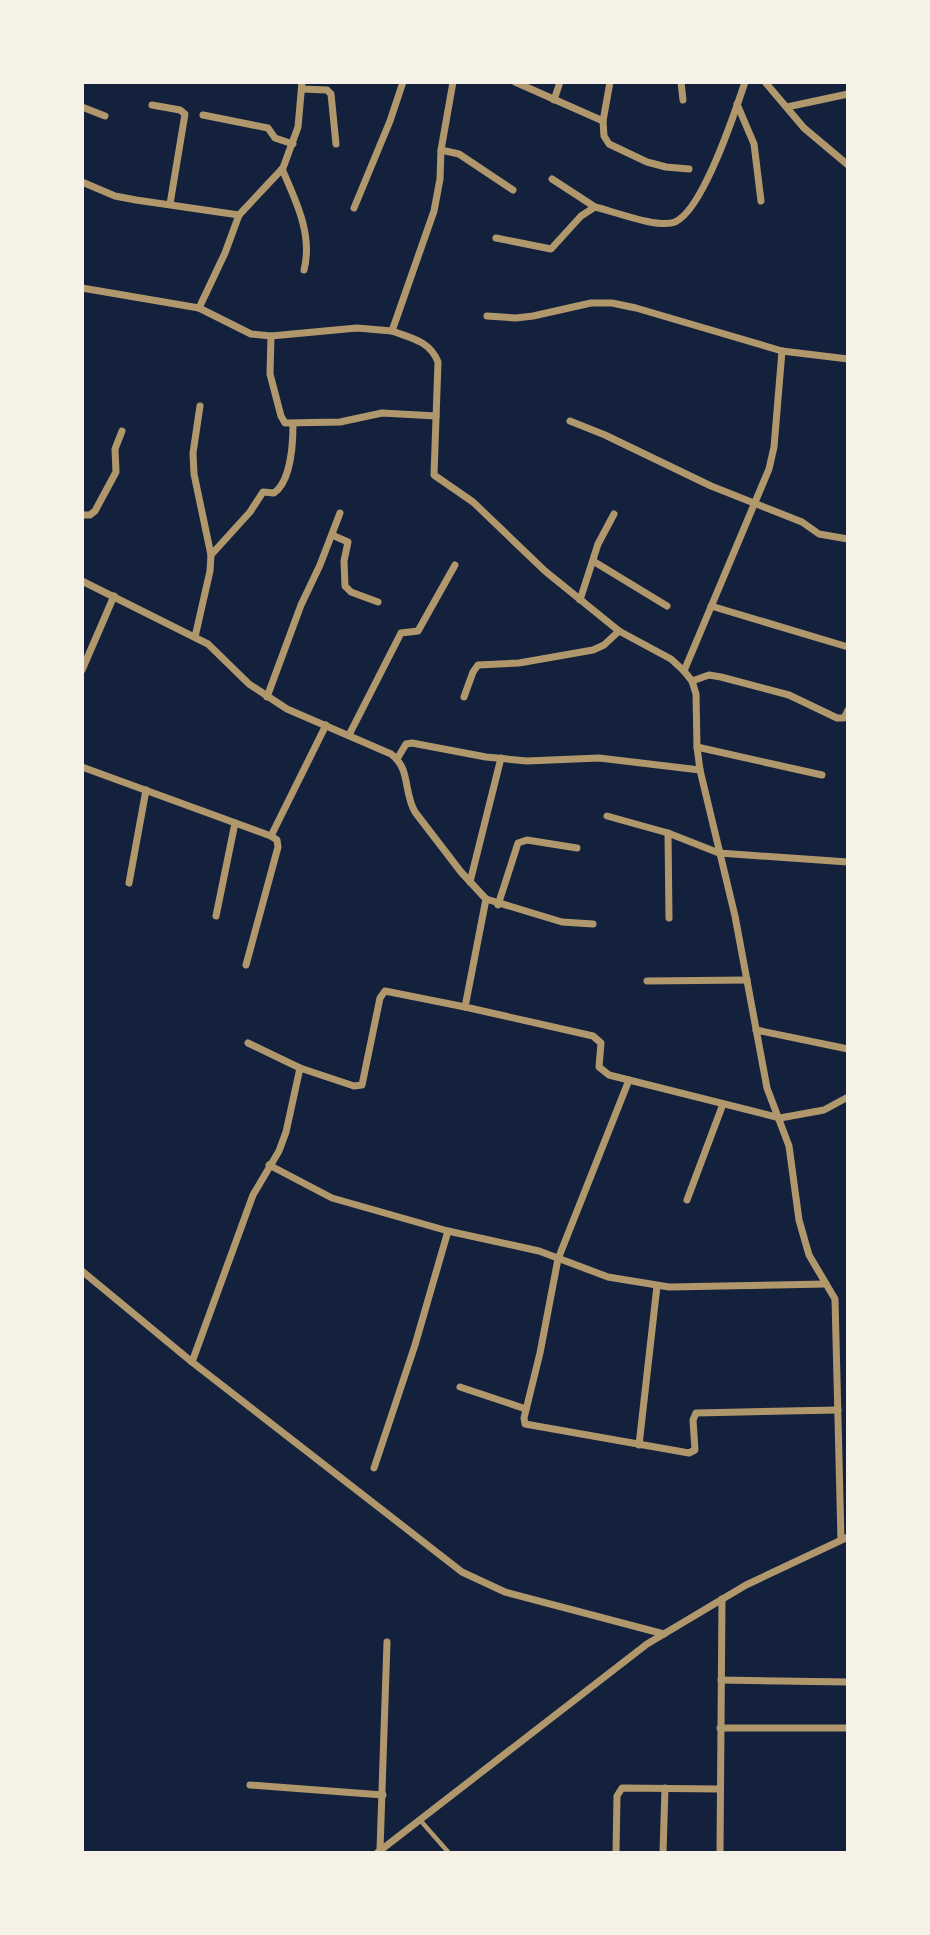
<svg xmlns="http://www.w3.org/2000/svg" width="930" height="1935" font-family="Lora,serif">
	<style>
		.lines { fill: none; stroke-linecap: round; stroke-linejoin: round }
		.service { stroke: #b1986c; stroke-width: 4.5 }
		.minor { stroke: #b1986c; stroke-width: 7 }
	</style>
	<rect width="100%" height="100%" fill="#14213d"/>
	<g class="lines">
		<polyline class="service" points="420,1820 449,1853"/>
		<g class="minor">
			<path d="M453,82l-12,68 -1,29 -6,32 -42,120c19,7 38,10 46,31l-4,113 39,27 72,69 74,60 52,28 13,12 8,10 4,13 1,53 3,23 35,146 32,172 22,58 10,74 10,35 26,44 6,241"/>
			<polyline points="515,82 603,121 610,82"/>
			<polyline points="681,82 683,100"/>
			<polyline points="765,82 804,128 848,165"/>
			<polyline points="302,89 327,90 331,94 336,144"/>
			<polyline points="554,100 560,82"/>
			<polyline points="737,104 754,144 761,201"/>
			<polyline points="152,105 180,110 185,114 170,204"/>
			<polyline points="82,107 105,116"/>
			<polyline points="787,107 848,94"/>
			<polyline points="203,115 268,128 275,138 293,144"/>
			<polyline points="603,121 604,136 609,144 647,162 666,167 689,169"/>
			<polyline points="441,150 459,154 513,190"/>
			<path d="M282,169c14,32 31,66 22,101"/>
			<polyline points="552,179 595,207"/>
			<polyline points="82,182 115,196 136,200 239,215"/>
			<polyline points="354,208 390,121 403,82"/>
			<path d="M496,238l55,11 30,-33 14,-9c18,4 63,22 80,15 28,-12 60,-110 70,-140"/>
			<polyline points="82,288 199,308 251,334 271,336 357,328 392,331"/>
			<polyline points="199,308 225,253 239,215 283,168 298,127 302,82"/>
			<polyline points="487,316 516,318 533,316 591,303 612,303 636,308 782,351 848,359"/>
			<polyline points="271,336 270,374 281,416 285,423 340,422 382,413 436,416"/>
			<polyline points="570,421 605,435 711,486 802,522 819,534 848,539"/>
			<polyline points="82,515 90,515 95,511 116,472 115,449 122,431"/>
			<polyline points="332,535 348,542 344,561 345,586 351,592 378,602"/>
			<path d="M211,555l39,-43 13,-20 11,1c17,-12 19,-50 19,-69"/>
			<polyline points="593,561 667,606"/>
			<path d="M82,581l126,63 41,40 38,25 104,45c20,15 12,37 24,58l46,60 25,27 -21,108 128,29 8,7 -2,24 10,8 171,43 44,-8 24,-13"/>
			<polyline points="580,600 598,544 614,514"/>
			<polyline points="711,606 848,647"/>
			<polyline points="195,637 210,571 211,555 194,474 193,453 200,406"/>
			<polyline points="82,670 114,596"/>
			<polyline points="684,671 769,469 774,447 782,351"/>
			<polyline points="692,681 709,675 721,677 789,695 837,718 844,718 848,710"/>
			<polyline points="267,697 301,605 320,565 340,513"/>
			<polyline points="464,697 473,672 478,665 519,663 593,650 604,645 619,631"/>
			<polyline points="349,735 401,633 418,631 455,565"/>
			<polyline points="697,747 822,775"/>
			<polyline points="397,759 406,744 412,743 486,757 527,761 599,758 700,770"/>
			<polyline points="82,767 271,836 326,725"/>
			<polyline points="607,816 668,833 719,853 848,862"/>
			<polyline points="668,833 669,918"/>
			<polyline points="470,882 501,758"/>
			<polyline points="129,883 146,790"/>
			<polyline points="486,899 562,922 593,924"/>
			<polyline points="498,905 518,843 527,840 577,848"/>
			<polyline points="216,916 235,823"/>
			<polyline points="246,965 278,847 277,840 271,836"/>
			<polyline points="647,981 747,980"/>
			<polyline points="756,1030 848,1049"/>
			<polyline points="248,1043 300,1068"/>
			<polyline points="629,1080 558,1259 540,1353 524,1418 525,1424 689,1453 695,1450 693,1420 696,1413 838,1410"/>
			<polyline points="269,1165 332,1198 448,1231 539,1251 608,1277 669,1287 826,1284"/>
			<polyline points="687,1200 723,1104"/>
			<polyline points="82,1271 192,1362 462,1572 505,1592 664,1634"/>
			<polyline points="192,1362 253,1195 279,1151 286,1132 300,1068 354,1086 362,1085 380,998 385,991 465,1007"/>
			<polyline points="460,1387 526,1409"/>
			<polyline points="639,1445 657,1286"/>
			<polyline points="374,1468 415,1345 448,1231"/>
			<polyline points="721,1680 848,1682"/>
			<polyline points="720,1728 848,1728"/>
			<polyline points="250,1785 383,1795"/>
			<polyline points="380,1850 387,1642"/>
			<polyline points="377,1853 647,1644 746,1585 848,1537"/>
			<polyline points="616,1853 617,1796 622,1788 720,1789"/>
			<polyline points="663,1853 665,1788"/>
			<polyline points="720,1853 722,1599"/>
		</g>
	</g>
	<rect width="930" height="1935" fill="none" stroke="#f6f1e7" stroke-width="168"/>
</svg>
